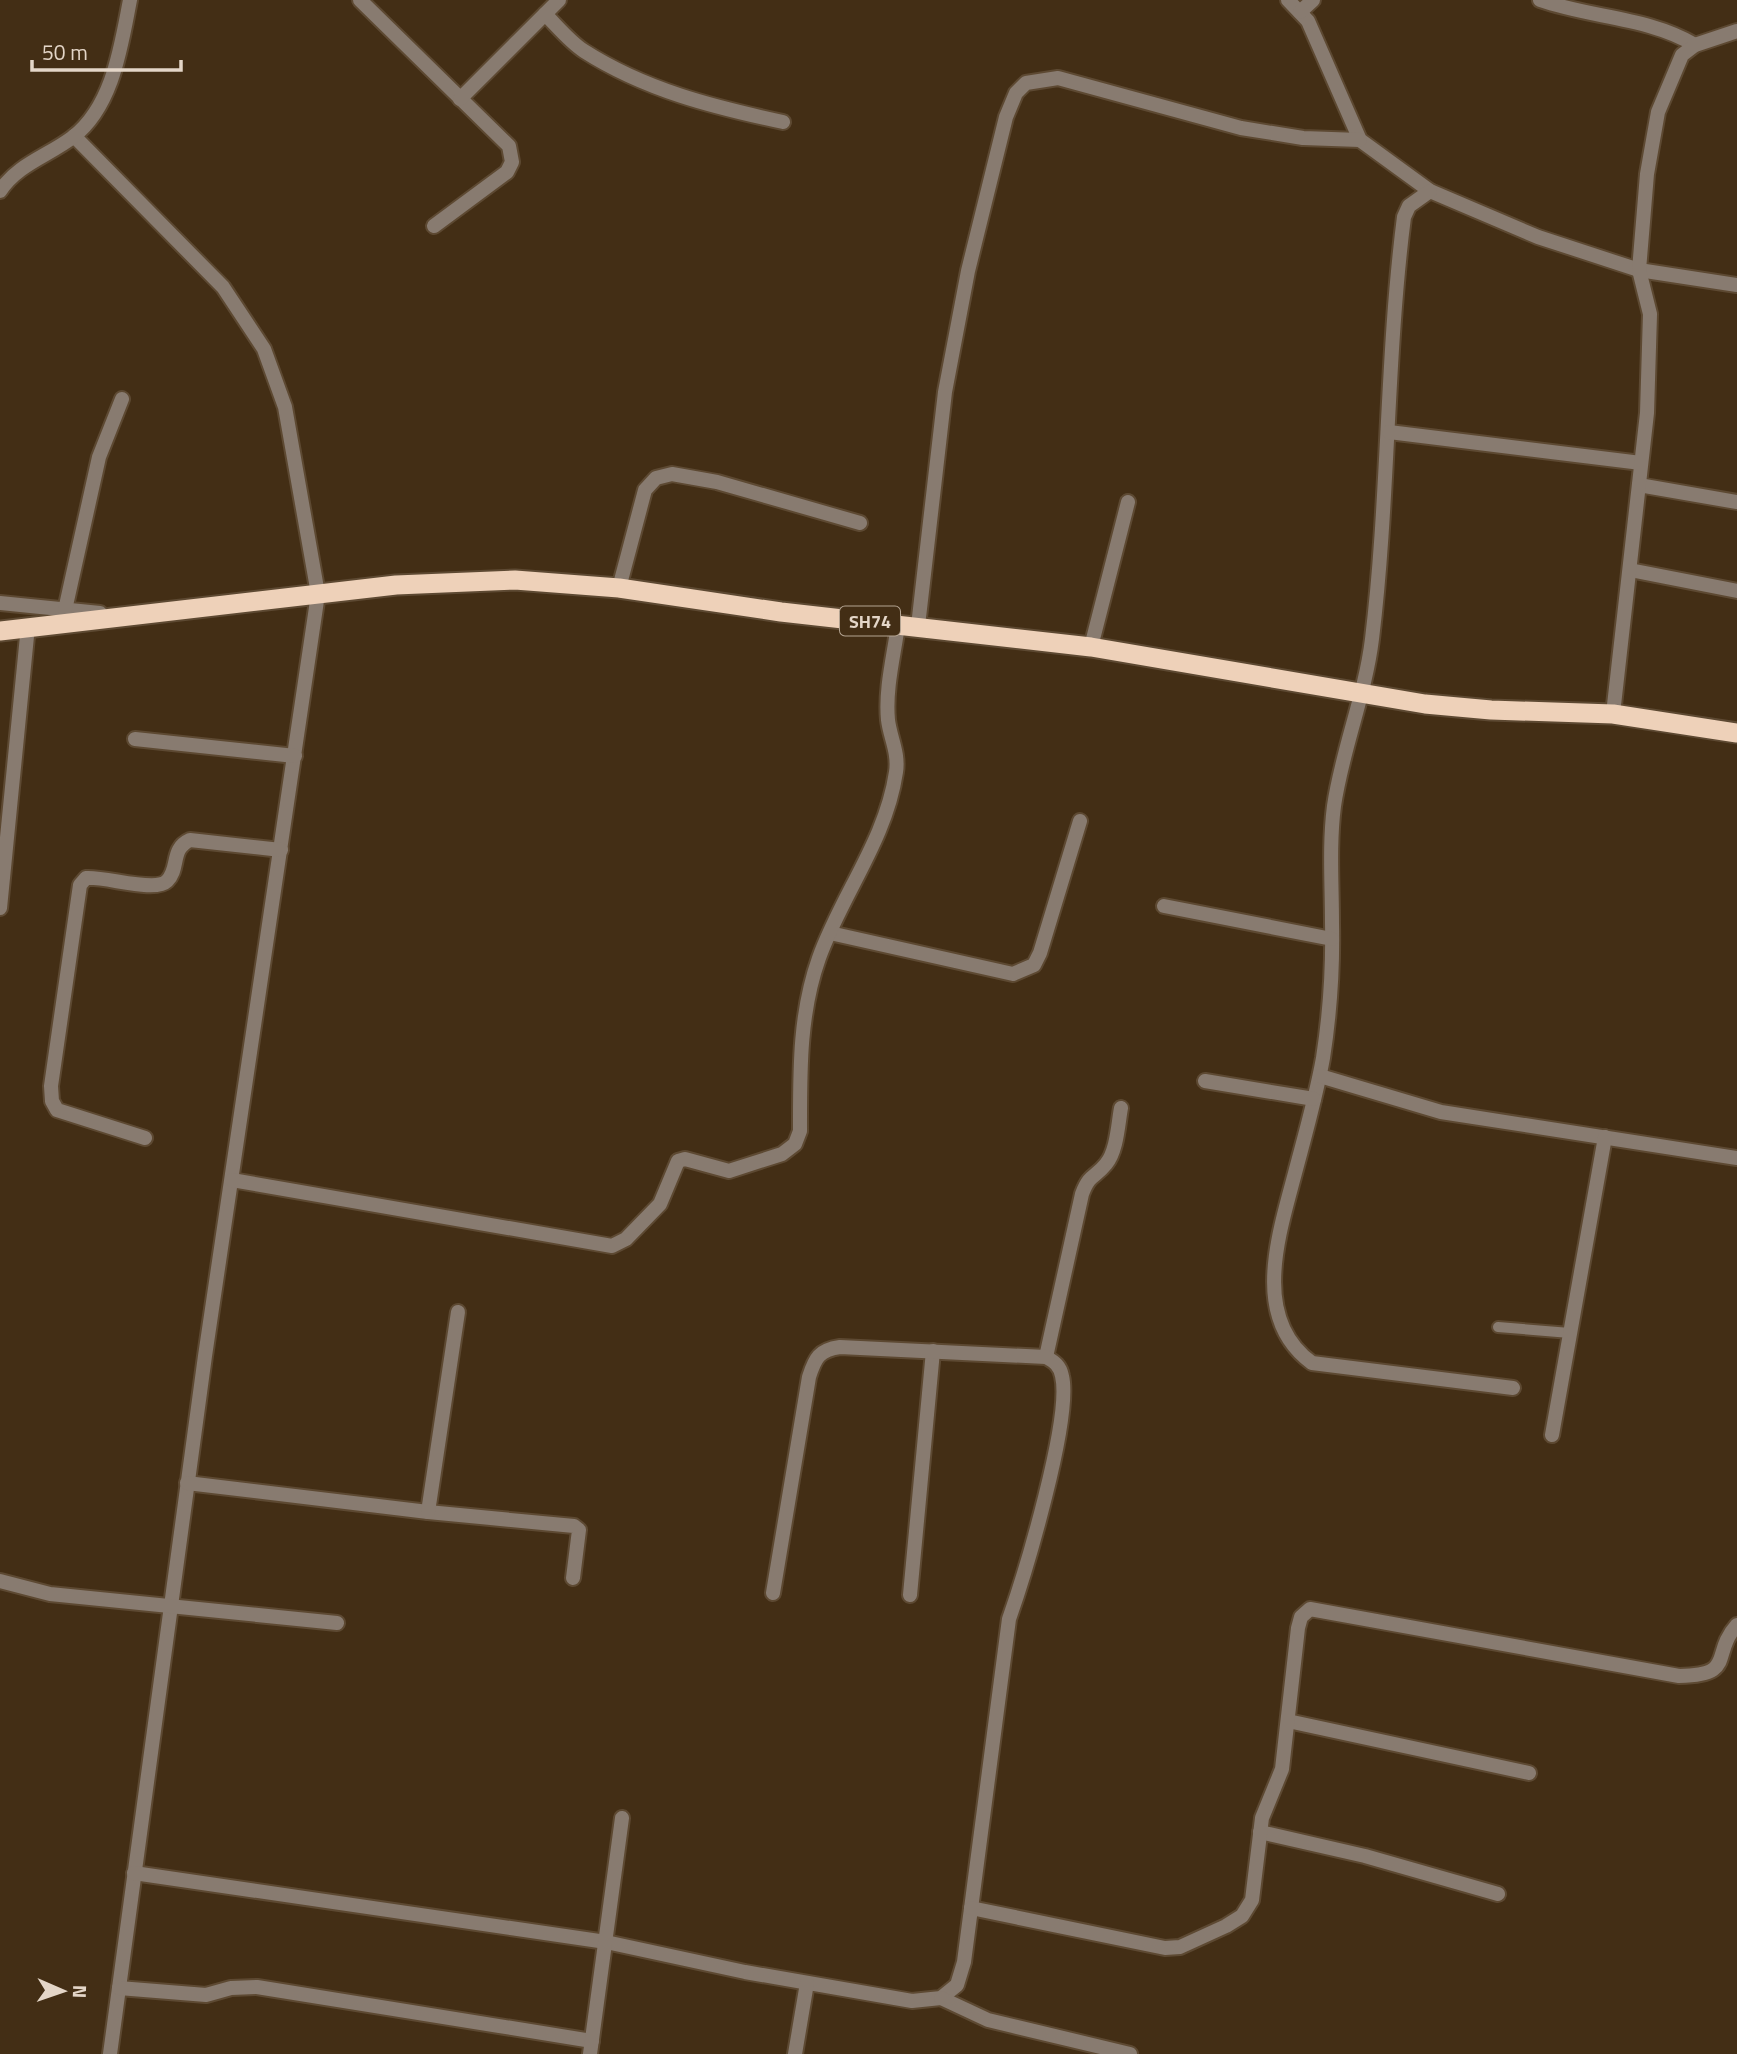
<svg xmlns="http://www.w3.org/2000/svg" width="1737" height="2054" font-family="'Titillium Web',sans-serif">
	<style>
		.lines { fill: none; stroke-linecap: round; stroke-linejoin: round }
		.service-casing { stroke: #5d4932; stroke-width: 14 }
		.minor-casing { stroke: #5d4932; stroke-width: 18 }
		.trunk-casing { stroke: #5d4932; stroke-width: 23 }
		.service { stroke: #887b70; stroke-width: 10 }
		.minor { stroke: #887b70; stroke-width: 14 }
		.trunk { stroke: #eed1b9; stroke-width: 19 }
		.labels { text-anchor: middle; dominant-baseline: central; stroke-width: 7; stroke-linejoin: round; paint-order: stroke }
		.shield { fill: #432e15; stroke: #b4a492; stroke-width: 2 }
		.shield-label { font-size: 18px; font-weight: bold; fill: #e4d6c8 }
	</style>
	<rect width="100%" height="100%" fill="#432e15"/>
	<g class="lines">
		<g class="service-casing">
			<polyline id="service" points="1498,1327 1570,1333"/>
		</g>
		<g class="minor-casing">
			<g id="minor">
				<polyline points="360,0 509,146 512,162 507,172 434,226"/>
				<polyline points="1288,0 1308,21 1360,140 1430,191 1538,237 1639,270 1737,285"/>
				<path d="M1540,0c51,18 108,17 155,45"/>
				<polyline points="1300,12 1313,0"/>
				<path d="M545,14c12,12 25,28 39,37 61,39 129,56 199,71"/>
				<polyline points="460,99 559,0"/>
				<polyline points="74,136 223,287 264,349 285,407 318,594 205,1356 110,2054"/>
				<path d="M0,191c18,-27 48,-35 73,-54 40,-31 48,-91 57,-137"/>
				<path d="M1430,191l-21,15 -5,11c-18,140 -15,282 -32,422 -7,57 -30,111 -38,167 -5,39 -2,78 -2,117 1,46 -2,90 -9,135 -7,39 -18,77 -28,115 -16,61 -45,145 17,190l201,25"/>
				<polyline points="1389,432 1641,463"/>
				<polyline points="1639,485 1737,502"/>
				<polyline points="1630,570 1737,591"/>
				<polyline points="619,588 645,490 656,478 672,474 717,482 860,523"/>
				<polyline points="0,603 100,613"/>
				<polyline points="65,610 99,457 122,399"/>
				<polyline points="918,626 945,392 968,271 1006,117 1016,93 1026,83 1058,78 1241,128 1303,138 1360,140"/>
				<polyline points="1091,647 1128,502"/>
				<polyline points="1613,714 1647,413 1650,314 1639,270 1647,174 1658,112 1682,55 1695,45 1737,31"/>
				<polyline points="135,739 295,756"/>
				<polyline points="1164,906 1332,939"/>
				<polyline points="0,908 28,626"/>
				<polyline points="830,933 1013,974 1034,965 1040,953 1080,821"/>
				<polyline points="1320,1076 1441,1112 1737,1158"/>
				<polyline points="1205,1081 1314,1099"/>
				<path d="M145,1138l-88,-28 -5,-9 -1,-15 29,-201 6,-7c19,-2 69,15 81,3 13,-13 3,-32 23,-41l91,10"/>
				<path d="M232,1180l380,66 14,-7 34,-35 18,-43 7,-2 44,12 53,-17 13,-10 5,-13c0,-59 -1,-117 19,-173 23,-64 67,-118 77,-186 3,-19 -6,-35 -8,-52 -3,-31 6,-65 10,-95"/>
				<path d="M1046,1357l36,-163c8,-21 13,-16 24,-30 11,-13 12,-40 15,-56"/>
				<polyline points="1552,1435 1605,1137"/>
				<polyline points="187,1483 428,1512 574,1526 579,1530 573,1578"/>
				<polyline points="428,1512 458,1312"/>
				<polyline points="0,1581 50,1594 337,1623"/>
				<polyline points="910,1595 933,1351"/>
				<polyline points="1288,1721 1529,1773"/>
				<polyline points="1260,1832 1365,1856 1498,1894"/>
				<path d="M134,1873l472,69 139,30 167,29 29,-3 16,-13 7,-23 45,-343c16,-45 63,-201 53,-243 -2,-10 -7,-14 -16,-19l-206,-10c-21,3 -25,11 -31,30l-36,216"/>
				<path d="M971,1908l194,40 15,-1 46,-21 16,-10 10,-16 10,-82 20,-49 16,-141 3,-11 9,-8 369,67c58,-1 31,-21 58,-51"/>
				<polyline points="119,1988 206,1995 231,1988 257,1987 592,2041"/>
				<polyline points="941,1998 988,2020 1130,2054"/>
				<polyline points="590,2054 622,1818"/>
				<polyline points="795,2054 807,1983"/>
			</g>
		</g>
		<g class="trunk-casing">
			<polyline id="trunk" points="0,631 396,585 515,580 619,588 781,612 1091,647 1425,704 1491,710 1613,714 1737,733"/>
		</g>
		<use href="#service" class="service"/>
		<use href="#minor" class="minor"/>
		<use href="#trunk" class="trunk"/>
	</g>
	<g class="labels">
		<rect class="shield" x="840" y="606.5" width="60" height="29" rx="5"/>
		<g class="shield-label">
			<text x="870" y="621">SH74</text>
		</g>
	</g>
	<g transform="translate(63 1991) rotate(92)" stroke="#432e15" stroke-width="5" paint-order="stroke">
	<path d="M0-5L12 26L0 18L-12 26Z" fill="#e4d6c8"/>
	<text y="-10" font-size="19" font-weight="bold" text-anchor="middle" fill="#e4d6c8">N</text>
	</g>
	<path d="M32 60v10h149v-10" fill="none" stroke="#e4d6c8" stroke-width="3.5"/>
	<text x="42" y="60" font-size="21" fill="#e4d6c8" stroke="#432e15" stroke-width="5" paint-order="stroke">50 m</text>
</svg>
